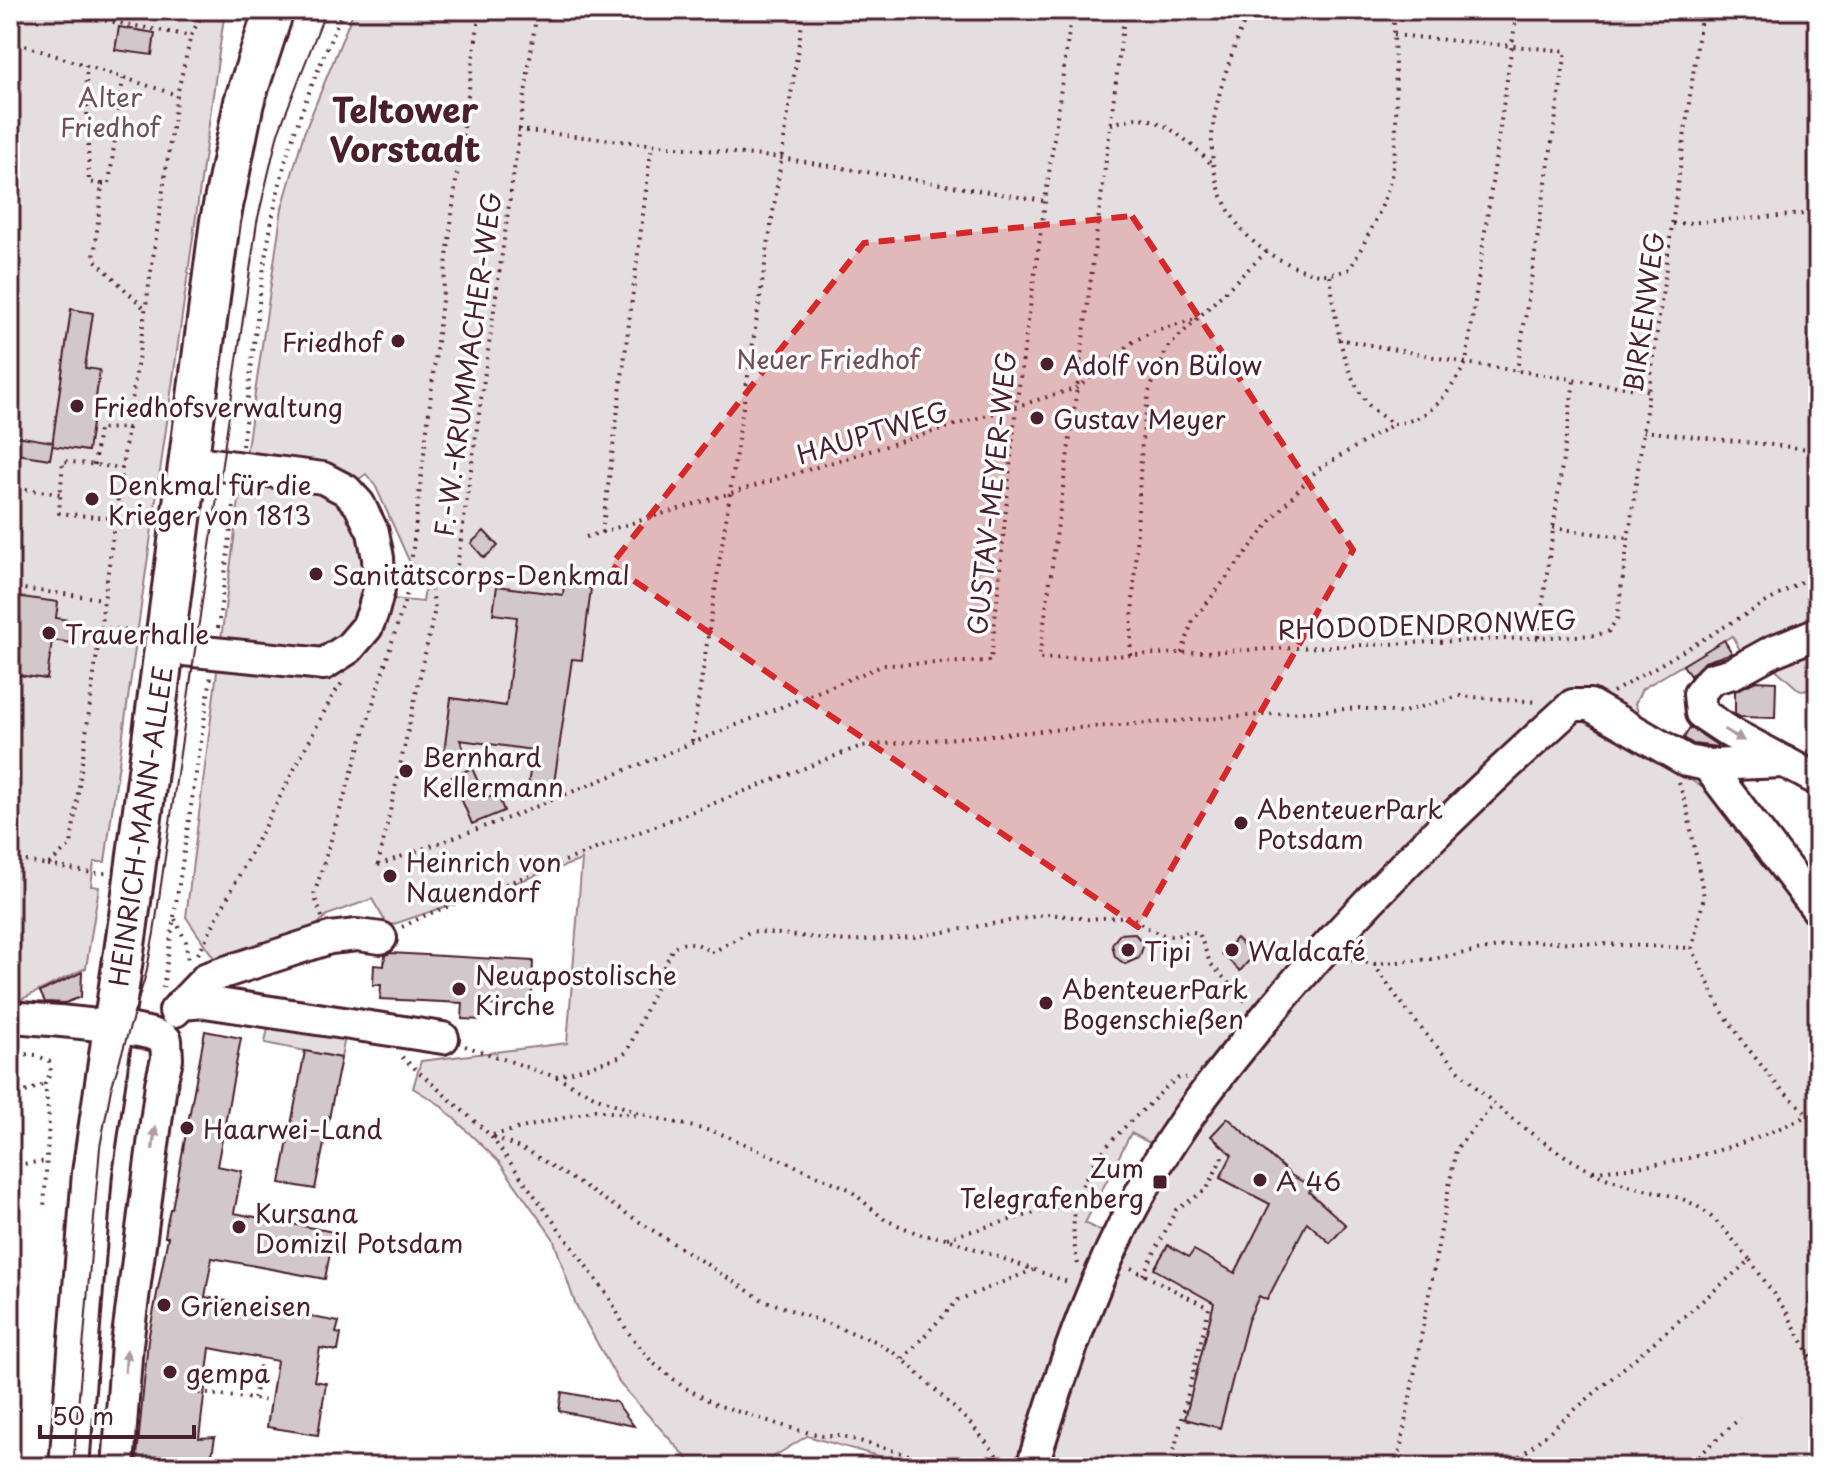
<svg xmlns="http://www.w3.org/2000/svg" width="1828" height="1477" font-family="'Playpen Sans',sans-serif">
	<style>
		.green { fill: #e5dee0; stroke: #987e86; stroke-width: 2; fill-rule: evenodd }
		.building { fill: #d2c7cb; stroke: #4a1f2b; stroke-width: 2 }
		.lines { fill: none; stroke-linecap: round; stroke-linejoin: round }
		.minor-casing { stroke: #4a1f2b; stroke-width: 36 }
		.major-casing { stroke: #4a1f2b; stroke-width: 44 }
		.path { stroke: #4a1f2b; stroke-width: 4; stroke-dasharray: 2 6; stroke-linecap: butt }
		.minor { stroke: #fff; stroke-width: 30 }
		.major { stroke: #fff; stroke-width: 38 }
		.tram { stroke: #4a1f2b; stroke-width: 2 }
		.oneway { fill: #ae9aa0 }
		.marked { fill: #d62828; fill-opacity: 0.2; stroke: #d62828; stroke-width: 6; stroke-dasharray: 16 10; stroke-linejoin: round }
		.poi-dot { fill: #4a1f2b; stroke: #fff; stroke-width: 3 }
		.labels { text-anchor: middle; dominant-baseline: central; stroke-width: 7; stroke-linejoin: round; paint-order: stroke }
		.park-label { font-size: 26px; fill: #714f58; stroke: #fff }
		.street-label { font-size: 26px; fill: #4a1f2b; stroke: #fff }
		.poi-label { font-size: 26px; fill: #4a1f2b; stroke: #fff; text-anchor: start }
		.district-label { font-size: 34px; font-weight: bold; fill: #4a1f2b; stroke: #fff }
	</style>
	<rect width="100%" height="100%" fill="#fff"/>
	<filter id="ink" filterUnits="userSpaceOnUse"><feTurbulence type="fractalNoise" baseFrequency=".0125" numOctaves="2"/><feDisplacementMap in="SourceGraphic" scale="16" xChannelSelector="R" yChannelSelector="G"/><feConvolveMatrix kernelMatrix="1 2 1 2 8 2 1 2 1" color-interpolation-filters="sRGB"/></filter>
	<g filter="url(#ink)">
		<g class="green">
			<polygon points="10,10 225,10 105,862 94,862 91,886 99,887 86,968 12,1004"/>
			<path d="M354,10h1464v609l-78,31 -8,-14 -90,53 -7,15 5,12 43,24 -7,11 4,22 26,17 112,148v529h-901l-110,-31 -50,31h-62l-75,-83 -45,-81 -22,-65 -54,-76 -60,-58 -26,-16 8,-27 146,-18 15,-183 -194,66 -16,-27 -45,16 -56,55 -53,-6 -32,-47 32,-254 95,15 14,-4 56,-76 40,4 3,-23 -11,-5 -39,-87 -10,-13 -14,10 -107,-22 37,-254 22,-75zM1131,1133l21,11 -46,90 -21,-11z"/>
			<path d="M241,485c23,2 61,2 81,9 43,13 56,98 33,131 -7,11 -23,21 -32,29l-103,-7z"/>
			<polygon points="1818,645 1815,674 1818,675 1818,689 1799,690 1770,664"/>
			<polygon points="269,1022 345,1037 341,1058 265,1043"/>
		</g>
		<g class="building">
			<polygon points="119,27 155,33 152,55 115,50"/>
			<polygon points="71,309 93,313 85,368 100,370 88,451 52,446"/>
			<polygon points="10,435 53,442 50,459 10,453"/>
			<polygon points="484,531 498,546 484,558 471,543"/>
			<polygon points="564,584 591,588 582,660 572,659 553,790 528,786 533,750 460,740 467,757 444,753 451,698 506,706 517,617 493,614 497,586 563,595"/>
			<polygon points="14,596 58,602 56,618 75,621 72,643 52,640 47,679 10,674 10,627"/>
			<polygon points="1724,640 1732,653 1705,662 1690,676 1683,665"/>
			<polygon points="1756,681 1776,682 1775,718 1740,717 1735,714 1735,691"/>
			<polygon points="1690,727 1717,745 1717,747 1693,744 1684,738"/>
			<polygon points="472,768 484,796 499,798 504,811 472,824 452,777"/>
			<polygon points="1134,933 1144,944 1139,958 1125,964 1115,957 1112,944 1120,934"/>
			<polygon points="1236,938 1254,955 1240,971 1222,954"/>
			<polygon points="390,953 533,961 531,1012 515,1011 515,1006 483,1005 482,1020 462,1019 463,1003 380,999 381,985 373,985 374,965 384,966 385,955"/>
			<polygon points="82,972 81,997 65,1003 45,1002 40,992"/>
			<polygon points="205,1031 241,1038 217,1166 242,1171 234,1213 334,1232 325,1279 212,1258 205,1297 339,1322 336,1333 341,1334 338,1351 320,1348 314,1381 326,1383 318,1435 267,1427 277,1361 210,1348 199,1438 215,1437 210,1467 136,1467 148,1340 168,1237 165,1237 167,1223 170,1209 172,1209"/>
			<polygon points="305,1051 341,1058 315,1189 280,1183"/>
			<polygon points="1228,1118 1291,1175 1312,1187 1309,1192 1346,1225 1330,1243 1307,1222 1267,1300 1259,1296 1248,1320 1220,1428 1185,1419 1214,1303 1154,1269 1168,1245 1189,1257 1194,1250 1235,1273 1270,1204 1220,1178 1232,1155 1211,1136"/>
			<polygon points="562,1392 616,1402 634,1426 559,1411"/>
		</g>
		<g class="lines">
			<g class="minor-casing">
				<g id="minor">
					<polyline points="1818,633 1773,651 1733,673 1711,679 1699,694 1701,713 1731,733 1818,780"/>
					<polyline points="164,648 324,664 349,648 367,627 373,612 379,589 378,558 373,532 359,504 346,490 323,478 188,461"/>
					<polyline points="1707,765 1818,910"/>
					<polyline points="181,1004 205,1002 443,1038"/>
					<polyline points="175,1011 207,978 330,938 357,935 381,938"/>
					<path d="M10,1017c26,2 142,10 156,23l1,19 -6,25 -34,260 -9,123"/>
					<path d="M1032,1467c31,-101 64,-199 118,-291 29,-51 65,-97 102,-142 97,-120 207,-226 321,-329h17l97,56 20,4 78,-3"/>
				</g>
			</g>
			<g class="major-casing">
				<polyline id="major" points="69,1467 92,1173 128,924 220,221 244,102 274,10"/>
			</g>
			<g class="path">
				<polyline points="1125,10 1077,388 1039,659 1597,635 1609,631 1617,619 1702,10"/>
				<path d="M1249,10c-15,38 -31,77 -36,117 -7,50 17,106 62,130 27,14 45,23 75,12 17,-32 38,-66 43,-103 7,-52 0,-104 1,-156"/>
				<polyline points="97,19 191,36"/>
				<polyline points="1394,35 1566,51 1517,371"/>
				<polyline points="10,41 177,95"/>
				<polyline points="86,65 89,182 102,184 94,259 147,311"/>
				<path d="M1111,124c8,-2 17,-5 26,-6 27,-1 59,30 76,48"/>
				<polyline points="518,130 781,158 1044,201"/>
				<polyline points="102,184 109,184 123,79"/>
				<polyline points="1673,224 1818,213"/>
				<path d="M1330,276c6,43 10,92 38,128 6,8 17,14 25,20 38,-3 55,-30 73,-61l51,-353"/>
				<polyline points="1338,339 1466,363 1650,391"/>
				<polyline points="1643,431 1818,450"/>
				<path d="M242,446c12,-91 18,-186 41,-275 14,-55 38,-108 60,-161"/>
				<polyline points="94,465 99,429 129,428"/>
				<polyline points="10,487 61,494"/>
				<polyline points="116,519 59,513 63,461 122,468"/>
				<polyline points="1553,528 1629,538"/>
				<polyline points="602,533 652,144"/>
				<polyline points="586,537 1077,388 1134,341 1154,331 1199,318"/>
				<polyline points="455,581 537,10"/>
				<polyline points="10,592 15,588 104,599"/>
				<polyline points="100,627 138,632"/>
				<polyline points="218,628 236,490"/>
				<polyline points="1538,637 1574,380"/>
				<polyline points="1182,653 1192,622 1278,512 1317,470 1392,425"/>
				<polyline points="1130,655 1142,440 1149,392 1167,348 1266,252"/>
				<polyline points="1613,692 1818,572"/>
				<polyline points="692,741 804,10"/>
				<polyline points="1679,783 1687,809 1704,897 1692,948 1720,1008 1746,1046 1777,1085 1809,1115 1818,1118"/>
				<polyline points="10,858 48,865 71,845 122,468 177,95 191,36 204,10"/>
				<polyline points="48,865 92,873 108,873"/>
				<polyline points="378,865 508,818 884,665 991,661 1016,407 1072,10"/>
				<polyline points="378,865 435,609 432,591"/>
				<polyline points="322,917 314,895 408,590 456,181 480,10"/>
				<polyline points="175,919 186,942 188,963"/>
				<polyline points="402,927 426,915 861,746 1064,729 1360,708 1400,713 1460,696 1539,702"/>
				<polyline points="198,954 333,695 342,683"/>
				<path d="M1350,960l24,4c55,84 126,157 215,206 28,16 63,19 93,29 30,11 48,38 68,61l-242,207"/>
				<polyline points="1374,964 1431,959 1533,941 1692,948"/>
				<polyline points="163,988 211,676"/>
				<polyline points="465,1046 556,1077 600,1099 652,1117 719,1133 849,1189 885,1220 922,1235 945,1238 1071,1283"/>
				<polyline points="10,1053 36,1055 49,1061 51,1072 45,1084 49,1120 44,1208"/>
				<polyline points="402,1057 490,1135 609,1297 627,1331 652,1362 682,1386 717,1405 797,1430 823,1436 842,1436 951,1467"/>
				<path d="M556,1077l63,-20 8,-5 46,-105c16,-7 25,-5 38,6l40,-22 95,10 69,-4 135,-23 38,5 42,-3c13,9 27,20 43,20 12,-1 11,-6 26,-3l11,30 38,41"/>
				<polyline points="10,1095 20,1094 45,1084"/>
				<polyline points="493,1135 595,1110 640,1116"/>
				<polyline points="494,1137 531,1153 761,1299 875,1341 903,1359 972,1425 1006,1467"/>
				<polyline points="10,1158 23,1164 48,1161"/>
				<path d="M1593,1171c85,-6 139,-20 216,-56"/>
				<polyline points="947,1238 1077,1201"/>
				<polyline points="1750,1260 1787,1313 1818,1371"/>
				<path d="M1078,1264c-17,-69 17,-111 65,-154 13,-12 23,-24 37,-33l6,1"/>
				<polyline points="1131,1268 1209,1308 1172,1459 1201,1464"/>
				<polyline points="1143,1275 1176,1210 1207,1189 1224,1153"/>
				<polyline points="903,1359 958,1300 1033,1270"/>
				<polyline points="191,1392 271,1401"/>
				<polyline points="254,1399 260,1365"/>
				<polyline points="1057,1461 1069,1467"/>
				<polyline points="1393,1467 1399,1456 1456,1149 1494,1104"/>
				<polyline points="1687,1467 1740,1418"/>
			</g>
			<use href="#minor" class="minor"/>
			<use href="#major" class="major"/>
			<polyline class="tram" points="73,1467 100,1147 111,1089 146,974 154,933 257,222 278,133 326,10"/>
		</g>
		<defs><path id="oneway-solid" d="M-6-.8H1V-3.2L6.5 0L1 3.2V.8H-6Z" transform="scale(2)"/></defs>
		<g class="oneway">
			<use href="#oneway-solid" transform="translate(1734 735) rotate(30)"/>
			<use href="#oneway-solid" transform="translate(154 1138) rotate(-83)"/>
			<use href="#oneway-solid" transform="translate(126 1361) rotate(-86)"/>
		</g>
	</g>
	<path class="marked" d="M1132,216l221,334 -215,377 -527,-362 253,-322z"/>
	<g class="poi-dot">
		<circle cx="398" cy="341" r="8"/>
		<circle cx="1047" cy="364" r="8"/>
		<circle cx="77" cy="406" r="8"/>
		<circle cx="1037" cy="418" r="8"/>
		<circle cx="92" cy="499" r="8"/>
		<circle cx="316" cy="574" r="8"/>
		<circle cx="49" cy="633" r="8"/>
		<circle cx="406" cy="771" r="8"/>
		<circle cx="1241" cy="823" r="8"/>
		<circle cx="390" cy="876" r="8"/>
		<circle cx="1128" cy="950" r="8"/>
		<circle cx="1232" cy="950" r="8"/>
		<circle cx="459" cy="989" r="8"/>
		<circle cx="1046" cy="1003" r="8"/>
		<circle cx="187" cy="1128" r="8"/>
		<circle cx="1260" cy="1180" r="8"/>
		<rect x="1152" y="1174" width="16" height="16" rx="4"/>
		<circle cx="239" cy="1227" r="8"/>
		<circle cx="164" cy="1305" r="8"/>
		<circle cx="170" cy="1372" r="8"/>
	</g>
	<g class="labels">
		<g class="park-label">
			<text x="110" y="96">Alter<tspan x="110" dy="30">Friedhof</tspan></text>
			<text x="828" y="358">Neuer Friedhof</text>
		</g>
		<g class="street-label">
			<text transform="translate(1643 312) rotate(-82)">BIRKENWEG</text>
			<text transform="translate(467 364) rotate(-82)">F.-W.-KRUMMACHER-WEG</text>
			<text transform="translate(872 432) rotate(-17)">HAUPTWEG</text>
			<text transform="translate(991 493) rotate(-84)">GUSTAV-MEYER-WEG</text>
			<text transform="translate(1427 624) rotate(-2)">RHODODENDRONWEG</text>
			<text transform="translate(140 826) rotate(-82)">HEINRICH-MANN-ALLEE</text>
		</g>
		<g class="poi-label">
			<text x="382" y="341" text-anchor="end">Friedhof</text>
			<text x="1063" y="364">Adolf von Bülow</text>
			<text x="93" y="406">Friedhofsverwaltung</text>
			<text x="1053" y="418">Gustav Meyer</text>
			<text x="108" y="484">Denkmal für die<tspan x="108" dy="30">Krieger von 1813</tspan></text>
			<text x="332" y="574">Sanitätscorps-Denkmal</text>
			<text x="65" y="633">Trauerhalle</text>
			<text x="422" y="756">Bernhard<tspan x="422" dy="30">Kellermann</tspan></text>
			<text x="1257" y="808">AbenteuerPark<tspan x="1257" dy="30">Potsdam</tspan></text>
			<text x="406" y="861">Heinrich von<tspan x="406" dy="30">Nauendorf</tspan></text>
			<text x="1144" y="950">Tipi</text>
			<text x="1248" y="950">Waldcafé</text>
			<text x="475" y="974">Neuapostolische<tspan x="475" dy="30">Kirche</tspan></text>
			<text x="1062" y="988">AbenteuerPark<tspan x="1062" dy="30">Bogenschießen</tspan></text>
			<text x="203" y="1128">Haarwei-Land</text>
			<text x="1144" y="1167" text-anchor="end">Zum<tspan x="1144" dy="30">Telegrafenberg</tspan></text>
			<text x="1276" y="1180">A 46</text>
			<text x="255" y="1212">Kursana<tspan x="255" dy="30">Domizil Potsdam</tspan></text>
			<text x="180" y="1305">Grieneisen</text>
			<text x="186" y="1372">gempa</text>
		</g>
		<g class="district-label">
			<text x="405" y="109">Teltower<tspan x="405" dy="39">Vorstadt</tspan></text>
		</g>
	</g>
	<rect width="1828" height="1477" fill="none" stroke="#fff" stroke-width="40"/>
	<rect x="20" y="20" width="1788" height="1437" fill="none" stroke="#4a1f2b" stroke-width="3" filter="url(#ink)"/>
	<path d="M40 1425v12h154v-12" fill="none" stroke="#4a1f2b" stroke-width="4"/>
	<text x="52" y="1425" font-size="24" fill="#4a1f2b" stroke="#ffffff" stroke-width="6" paint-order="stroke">50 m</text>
</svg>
